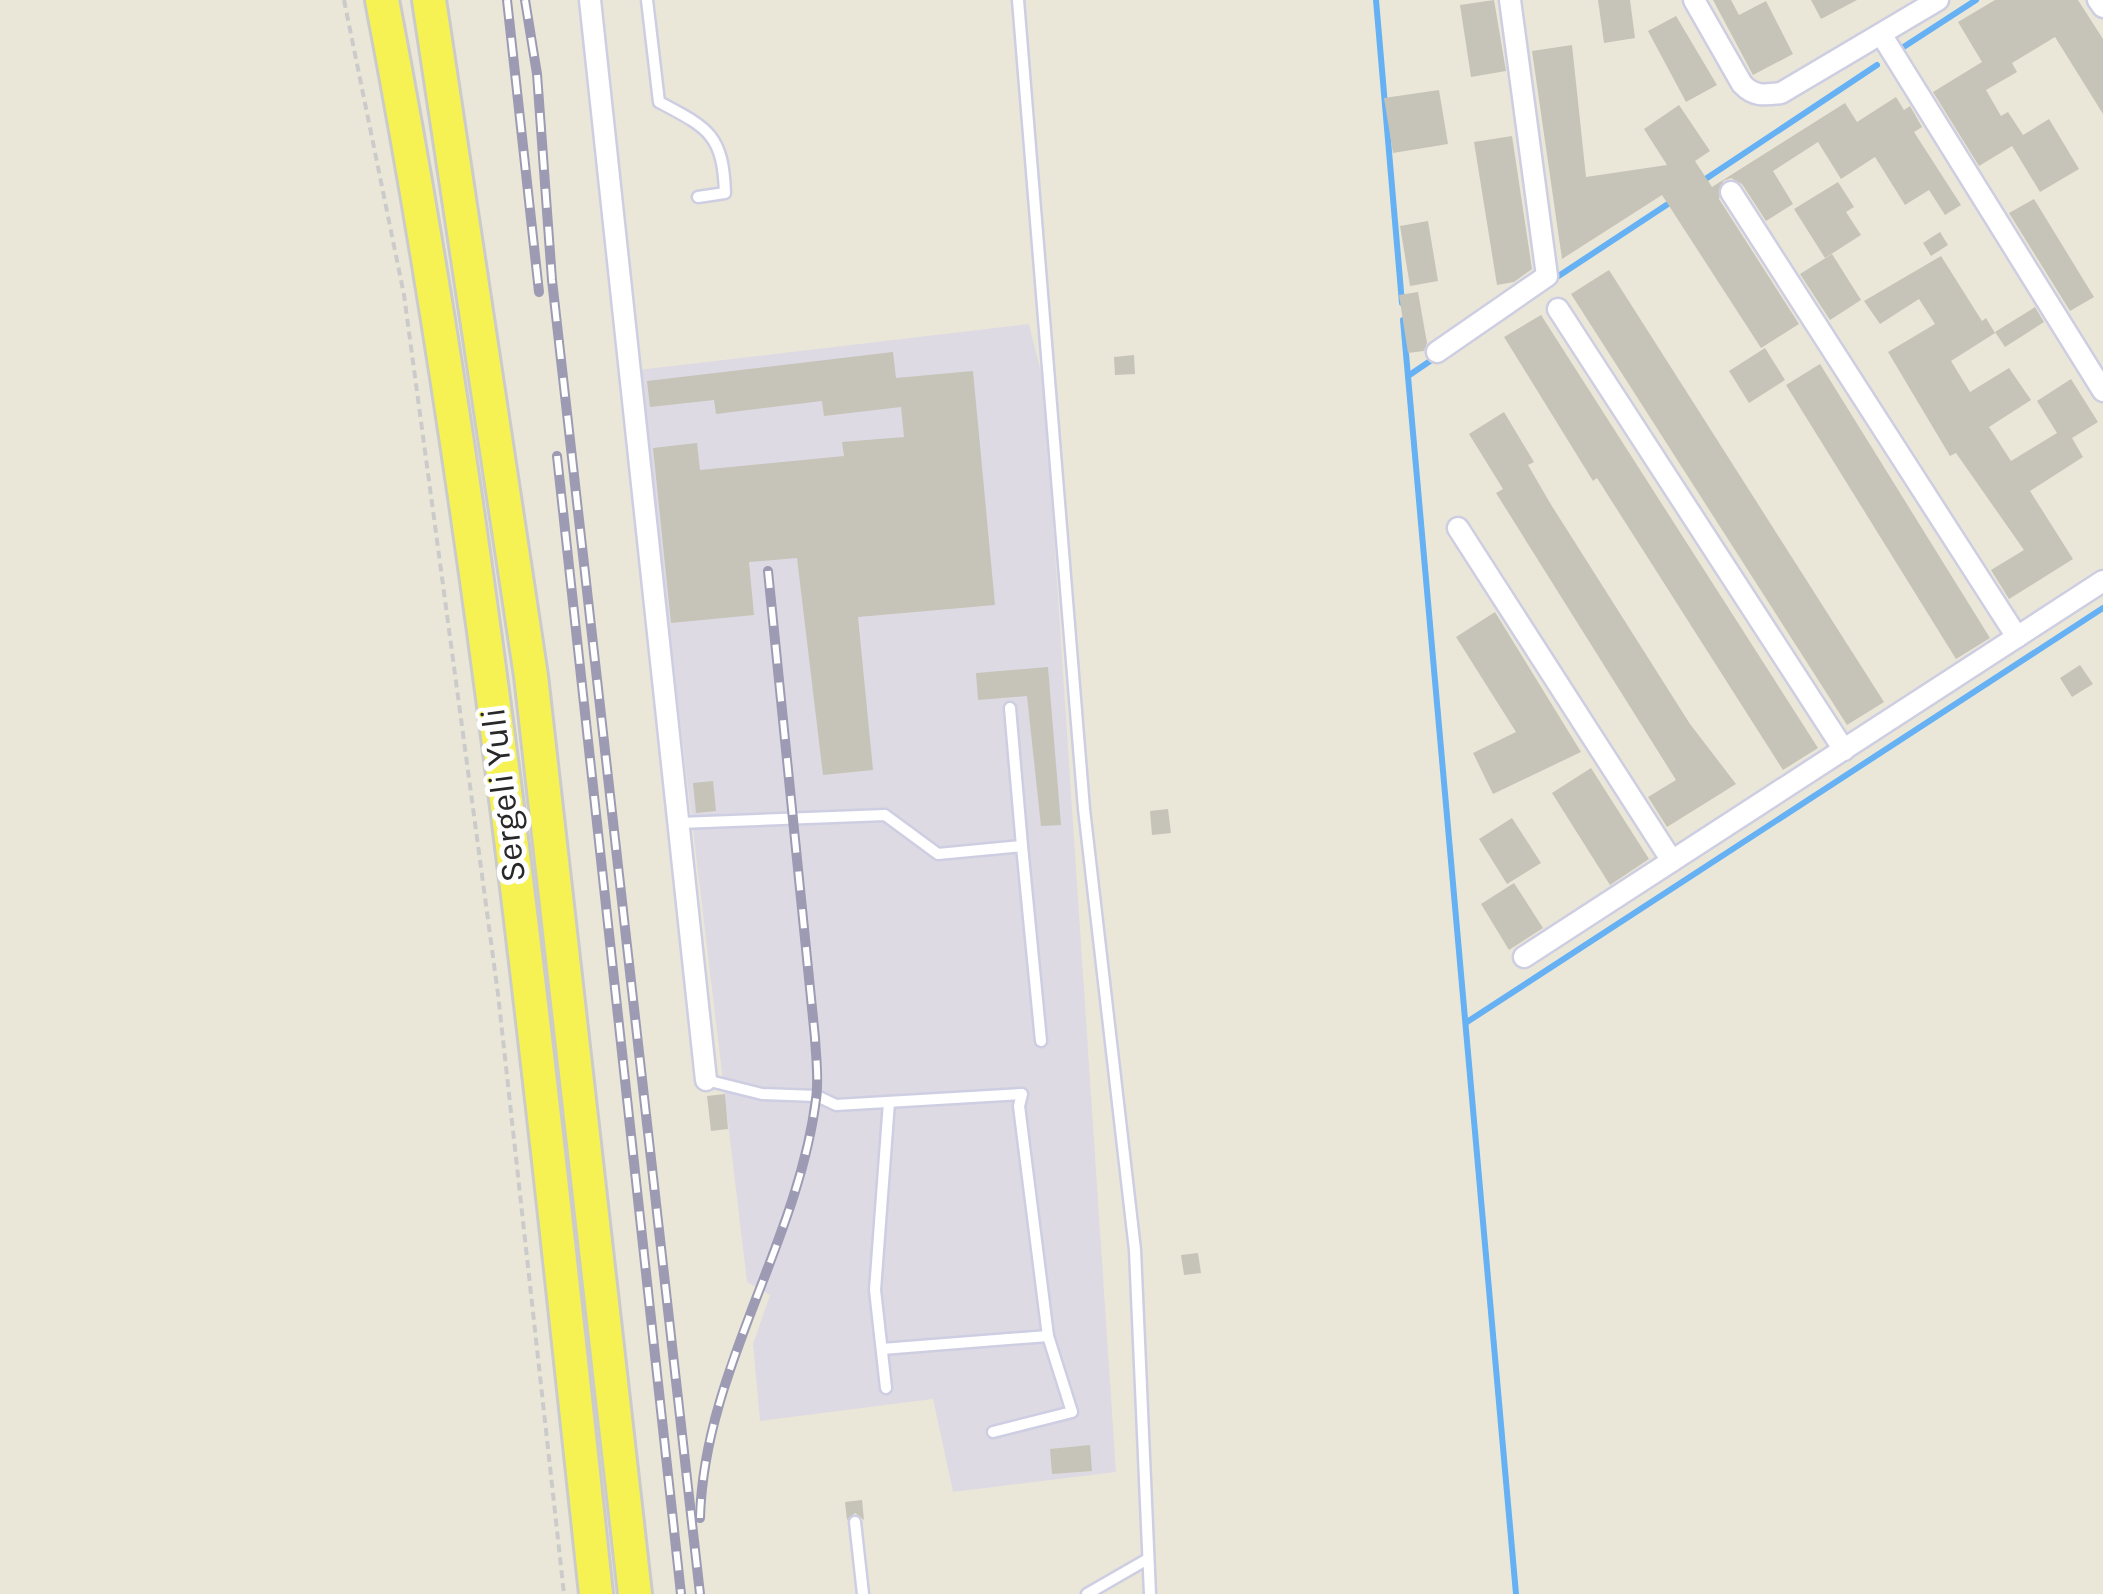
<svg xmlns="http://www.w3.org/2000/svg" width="2103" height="1594" font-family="Karla,sans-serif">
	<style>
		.industrial { fill: #dedae3 }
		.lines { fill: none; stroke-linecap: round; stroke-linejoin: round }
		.stream { stroke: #66b1f3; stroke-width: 6 }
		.building { fill: #c6c3b8 }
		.lane-casing { stroke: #cecee2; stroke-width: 15 }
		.street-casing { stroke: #cecee2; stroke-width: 25 }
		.primary-casing { stroke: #cbcbcb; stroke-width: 38 }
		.path { stroke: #cbcbcb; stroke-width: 4; stroke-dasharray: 8 5; stroke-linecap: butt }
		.lane { stroke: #fff; stroke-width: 10 }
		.street { stroke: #fff; stroke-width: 20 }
		.primary { stroke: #f6f253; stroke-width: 32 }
		.rail-casing { stroke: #9d9bb3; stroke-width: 10 }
		.rail { stroke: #fff; stroke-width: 6; stroke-dasharray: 19; stroke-linecap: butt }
		.labels { text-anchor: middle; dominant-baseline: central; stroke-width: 10; stroke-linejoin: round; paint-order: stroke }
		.street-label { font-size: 35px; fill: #282828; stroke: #fff }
	</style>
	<rect width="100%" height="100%" fill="#ebe7d8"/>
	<polygon class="industrial" points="1029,324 1043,380 1046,415 1116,1472 953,1492 933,1399 760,1421 753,1344 770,1295 747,1282 638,370"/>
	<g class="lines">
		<g class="stream">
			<polyline points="1376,0 1402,303"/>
			<polyline points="1902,48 1976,0"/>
			<polyline points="1701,182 1877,65"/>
			<polyline points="1551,281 1674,200"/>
			<polyline points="1403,320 1516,1594"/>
			<polyline points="1408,376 1436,357"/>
			<polyline points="1467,1022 2103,608"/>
		</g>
	</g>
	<g class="building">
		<polygon points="1494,0 1506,71 1471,77 1460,5"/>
		<polygon points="1598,0 1630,0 1635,38 1604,43"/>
		<polygon points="1713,0 1731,0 1739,15 1766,1 1793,54 1753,75"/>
		<polygon points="1811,0 1857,0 1821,19"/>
		<polygon points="1995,0 2078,0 2103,39 2103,114 2055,37 2012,63 2017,72 1986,90 2001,116 2008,112 2023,135 2049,119 2079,169 2040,192 2012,146 1979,166 1933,92 1982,62 1958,22"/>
		<polygon points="1676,16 1717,85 1686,102 1648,31"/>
		<polygon points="1572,45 1586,177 1667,165 1644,129 1679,105 1710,151 1695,161 1712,187 1845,103 1857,122 1896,97 1904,110 1910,106 1922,127 1914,132 1961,205 1945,215 1929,190 1905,205 1875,157 1841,179 1818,142 1773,171 1793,204 1766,221 1742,184 1731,178 1723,181 1719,199 1799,324 1761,348 1662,195 1562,259 1532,51"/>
		<polygon points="1439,90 1448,144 1393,153 1384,98"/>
		<polygon points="1512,136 1532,269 1514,282 1497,285 1474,142"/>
		<polygon points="1838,182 1854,207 1846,212 1861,235 1825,258 1794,209"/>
		<polygon points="2034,199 2094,297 2070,311 2009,213"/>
		<polygon points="1428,221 1438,281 1410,286 1400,226"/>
		<polygon points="1940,232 1948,245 1931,256 1923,243"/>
		<polygon points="1832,254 1861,300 1830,320 1800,274"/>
		<polygon points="1941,256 1982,321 1986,318 1995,333 1951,361 1970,392 2009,368 2031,400 1989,427 2011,461 2057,433 2037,401 2071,379 2098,422 2072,438 2083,457 2030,491 2073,559 2009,599 1991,570 2024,550 1956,453 1950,456 1888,352 1935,324 1919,299 1880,324 1864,301"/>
		<polygon points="1609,270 1884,702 1847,725 1571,294"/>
		<polygon points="1418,292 1427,343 1424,351 1408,353 1399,295"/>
		<polygon points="2035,307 2044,322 2005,347 1995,332"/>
		<polygon points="1541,315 1818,748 1783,770 1597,478 1593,481 1504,337"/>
		<polygon points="1765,348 1785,380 1749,403 1729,371"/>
		<polygon points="893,352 896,378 973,371 995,605 858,617 873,770 823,775 797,558 749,562 754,615 671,623 653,448 697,443 700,470 844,456 842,442 904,437 901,407 824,416 822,401 716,414 714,400 650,407 647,381"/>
		<polygon points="1134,355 1135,374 1115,375 1114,357"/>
		<polygon points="1820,364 1990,638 1956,659 1786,385"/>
		<polygon points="1504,412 1534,462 1528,465 1550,503 1690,724 1736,784 1667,827 1648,797 1676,780 1496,493 1503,489 1469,434"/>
		<polygon points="1495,612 1581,752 1493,794 1473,753 1516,732 1456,637"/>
		<polygon points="2080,665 2093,684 2072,697 2060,678"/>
		<polygon points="1048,667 1061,825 1041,826 1027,696 978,700 976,673"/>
		<polygon points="1591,768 1649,859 1610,885 1552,793"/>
		<polygon points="713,781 716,811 696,813 693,783"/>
		<polygon points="1168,809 1171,833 1152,835 1150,811"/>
		<polygon points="1512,818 1541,863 1507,884 1479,839"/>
		<polygon points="1514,883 1543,928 1509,950 1481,904"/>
		<polygon points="725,1094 728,1129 711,1131 707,1096"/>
		<polygon points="1198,1253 1201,1273 1184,1275 1181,1255"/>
		<polygon points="1090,1445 1092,1471 1052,1474 1050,1449"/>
		<polygon points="862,1500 864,1520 855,1513 847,1520 845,1502"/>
	</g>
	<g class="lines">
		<g class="lane-casing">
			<g id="lane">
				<path d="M647,0l12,102c49,26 64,32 66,91l-27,4"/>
				<polyline points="1018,0 1084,809 1135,1250 1150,1594"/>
				<polyline points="1010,708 1022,846"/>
				<polyline points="680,823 885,815 938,854 1022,846 1041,1041"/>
				<polyline points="706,1080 762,1094 817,1096 836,1105 1022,1094 1019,1106 1048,1336 1072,1412 993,1432"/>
				<polyline points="882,1349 1048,1336"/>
				<polyline points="886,1388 875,1290 889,1102"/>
				<polyline points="855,1522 863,1594"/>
				<polyline points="1087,1594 1146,1560"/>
			</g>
		</g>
		<g class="street-casing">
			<g id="street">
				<polyline points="590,0 706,1080"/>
				<path d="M1694,0l48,84c12,13 23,11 39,9l157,-93"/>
				<polyline points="2098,0 2103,7"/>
				<polyline points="1881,34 2103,391"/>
				<polyline points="1731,192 2017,637"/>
				<polyline points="1558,309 1844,750"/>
				<polyline points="1437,352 1547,276 1510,0"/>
				<polyline points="1458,528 1672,861"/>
				<polyline points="1524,957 2103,581"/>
			</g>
		</g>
		<g class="primary-casing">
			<g id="primary">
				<path d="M382,0c101,526 157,1062 214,1594"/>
				<polyline points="429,0 531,676 635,1594"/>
			</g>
		</g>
		<polyline class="path" points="344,0 404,295 498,994 564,1594"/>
		<use href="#lane" class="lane"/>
		<use href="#street" class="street"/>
		<use href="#primary" class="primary"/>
		<g class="rail-casing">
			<g id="rail">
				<polyline points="507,0 539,292"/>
				<polyline points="525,0 537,74 552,280 700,1594"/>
				<polyline points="557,456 681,1594"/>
				<path d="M700,1518c4,-147 98,-275 116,-419 3,-20 0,-41 -1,-61l-47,-467"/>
			</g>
		</g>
		<use href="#rail" class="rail"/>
	</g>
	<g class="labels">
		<g class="street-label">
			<text transform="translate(503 795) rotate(-97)">Sergeli Yuli</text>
		</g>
	</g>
</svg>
